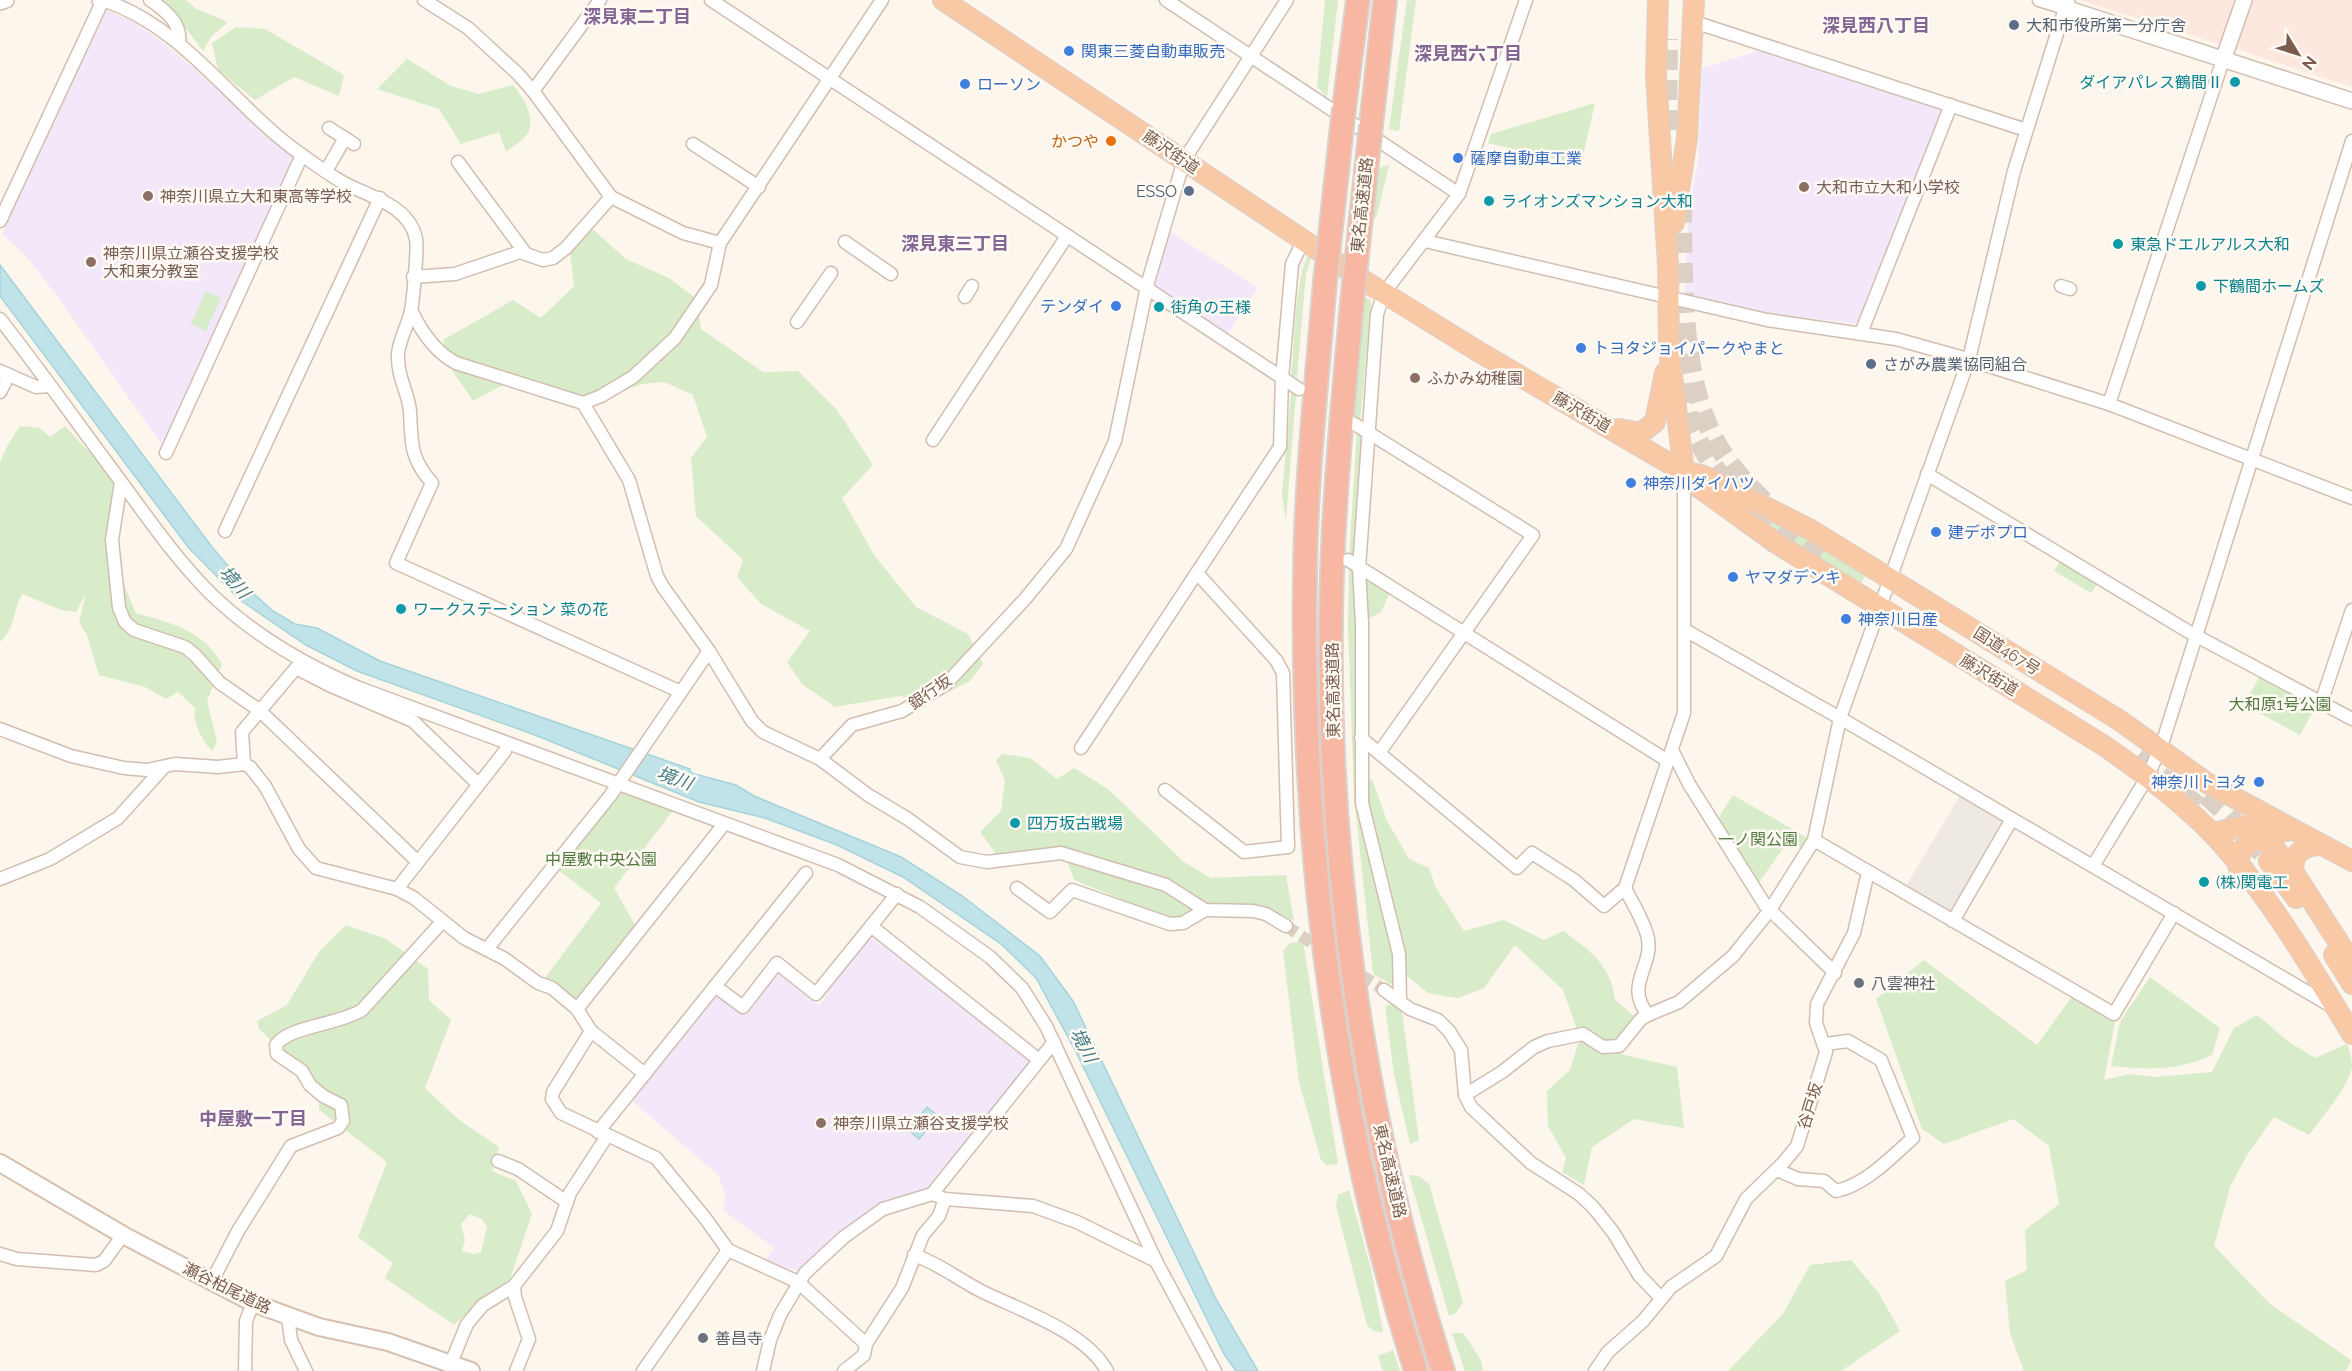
<svg xmlns="http://www.w3.org/2000/svg" width="2352" height="1371" font-family="Raleway,'Noto Sans JP',sans-serif">
	<style>
		.commercial { fill: #fde8e0 }
		.industrial { fill: #efe9e4 }
		.education { fill: #f3e8fa }
		.green { fill: #d8ecc9; fill-rule: evenodd }
		.water { fill: #bfe3e8; stroke: #a5d3da; stroke-width: 1.5 }
		.lines { fill: none; stroke-linecap: round; stroke-linejoin: round }
		.minor-tunnel { stroke: #dcd0c4; stroke-width: 12; stroke-dasharray: 12 6; stroke-linecap: butt }
		.trunk-tunnel { stroke: #dcd0c4; stroke-width: 20; stroke-dasharray: 20 10; stroke-linecap: butt }
		.minor-casing { stroke: #d1beb0; stroke-width: 15 }
		.tertiary-casing { stroke: #d1beb0; stroke-width: 18 }
		.secondary-casing { stroke: #d6c0b0; stroke-width: 20 }
		.trunk-casing { stroke: #dad1cd; stroke-width: 22 }
		.motorway-casing { stroke: #dad1cd; stroke-width: 26 }
		.minor { stroke: #fff; stroke-width: 12 }
		.tertiary { stroke: #fff; stroke-width: 15 }
		.secondary { stroke: #fff; stroke-width: 16 }
		.trunk { stroke: #f9c8a4; stroke-width: 20 }
		.motorway { stroke: #f7b7a3; stroke-width: 22 }
		.motorway-bridge-casing { stroke: #dad1cd; stroke-width: 26; stroke-linecap: butt }
		.motorway-bridge { stroke: #f7b7a3; stroke-width: 22 }
		.service-dot { fill: #5c6f8a; stroke: #fffaf3; stroke-width: 2 }
		.shop-dot { fill: #3f7fe0; stroke: #fffaf3; stroke-width: 2 }
		.culture-dot { fill: #0f9aa8; stroke: #fffaf3; stroke-width: 2 }
		.food-dot { fill: #e8710a; stroke: #fffaf3; stroke-width: 2 }
		.education-dot { fill: #8d6e63; stroke: #fffaf3; stroke-width: 2 }
		.worship-dot { fill: #6b7280; stroke: #fffaf3; stroke-width: 2 }
		.labels { text-anchor: middle; dominant-baseline: central; stroke-width: 5; stroke-linejoin: round; paint-order: stroke }
		.service-label { font-size: 16px; fill: #4e5e75; stroke: #fffaf3; text-anchor: start }
		.shop-label { font-size: 16px; fill: #366cbe; stroke: #fffaf3; text-anchor: start }
		.culture-label { font-size: 16px; fill: #0d838f; stroke: #fffaf3; text-anchor: start }
		.food-label { font-size: 16px; fill: #c56008; stroke: #fffaf3; text-anchor: end }
		.street-label { font-size: 16px; fill: #7a5c4d; stroke: #fffaf3 }
		.education-label { font-size: 16px; fill: #785e54; stroke: #fffaf3; text-anchor: start }
		.park-label { font-size: 16px; fill: #537a41; stroke: #fffaf3 }
		.worship-label { font-size: 16px; fill: #5b616d; stroke: #fffaf3; text-anchor: start }
		.neighbourhood-label { font-size: 18px; font-weight: bold; fill: #846695; stroke: #fffaf3 }
		.water-label { font-size: 18px; font-style: italic; fill: #437c86; stroke: #fffaf3 }
	</style>
	<rect width="100%" height="100%" fill="#fdf6ec"/>
	<g class="commercial">
		<polygon points="2080,0 2237,0 2224,41 2218,44"/>
		<polygon points="2252,0 2352,0 2352,87 2236,49"/>
	</g>
	<polygon class="industrial" points="1961,794 2006,822 1953,921 1904,889"/>
	<g class="education">
		<polygon points="107,10 133,21 171,49 212,84 263,134 294,158 181,403 164,448 57,296 25,255 2,234"/>
		<polygon points="1765,49 1944,106 1860,324 1762,313 1689,296 1685,292 1688,214 1698,161 1702,68"/>
		<polygon points="1166,229 1258,288 1226,336 1152,287"/>
		<polygon points="876,932 1033,1062 931,1188 881,1207 804,1270 799,1271 764,1262 774,1248 723,1210 726,1197 718,1175 630,1099 718,994 746,1015 779,971 819,1006 829,992 825,989 869,935"/>
	</g>
	<g class="green">
		<polygon points="159,0 186,0 195,8 228,22 211,37 203,51 179,19"/>
		<polygon points="1325,0 1338,0 1327,97 1317,87"/>
		<polygon points="1407,0 1416,0 1399,131 1389,129"/>
		<polygon points="236,27 265,29 344,75 339,96 294,77 255,100 218,70 212,43"/>
		<path d="M407,59l44,27 28,8 34,-9c10,12 23,32 15,48 -4,7 -16,14 -22,19l-7,-20 -38,12 -22,-35 -62,-20z"/>
		<polygon points="1595,103 1581,165 1488,143 1491,134"/>
		<polygon points="1389,165 1376,219 1373,217 1379,168"/>
		<polygon points="590,227 626,259 669,278 697,299 701,329 763,372 798,371 837,410 873,465 842,498 874,555 916,607 968,634 983,664 970,681 927,703 900,696 835,707 802,684 787,662 810,631 761,604 737,577 743,560 696,516 691,458 707,437 693,395 664,382 642,384 616,393 578,395 518,377 473,401 452,370 443,340 513,300 541,318 574,286 570,252"/>
		<path d="M1313,252l-7,22 -9,103 -6,-1c4,-32 3,-96 18,-123z"/>
		<polygon points="206,291 221,298 206,331 191,324"/>
		<polygon points="1362,297 1370,299 1371,306 1360,423 1352,415"/>
		<polygon points="1291,393 1296,394 1286,521 1282,495"/>
		<path d="M20,426l20,2 10,9 15,-11 22,24 21,5 13,16 -10,39 -2,40 27,63c35,10 67,17 86,51l-15,37 10,40 -4,10c-10,-7 -21,-31 -18,-43l-17,-16 -12,7 -21,-12 -46,-12 -12,-40 -8,-13 7,-29 -10,19 -15,-2 -39,-16c-11,20 -5,31 -22,48v-179l7,-17z"/>
		<polygon points="1357,429 1364,437 1357,562 1349,558"/>
		<polygon points="1700,478 1749,503 1866,575 1856,591"/>
		<polygon points="2061,560 2098,583 2091,593 2054,571"/>
		<path d="M1349,566l9,7 4,230 5,-25 5,1 15,42 22,38 20,9 7,20 28,43 40,-11 40,20 19,-9c27,19 48,34 52,69l24,20 -19,34 57,13 7,61 -50,-9 -42,28 -8,38 -22,-13 4,-14 -18,-32 -1,-35 23,-21 10,-32 -17,-48 -48,-45 -31,43 -26,10 -30,-5 -26,-21 -5,2 -5,11 -19,-11 -19,-178 -6,-170z"/>
		<polygon points="1359,568 1390,592 1381,612 1365,621"/>
		<polygon points="2261,674 2317,704 2300,735 2244,705"/>
		<polygon points="1002,754 1030,758 1057,779 1074,768 1108,789 1184,862 1211,878 1286,875 1294,921 1256,904 1213,903 1173,920 1074,880 1062,848 997,855 980,832 1001,811 1005,780 996,760"/>
		<polygon points="618,791 674,809 614,888 638,930 579,1002 545,978 601,903 557,869"/>
		<polygon points="1733,795 1811,840 1805,850 1789,840 1757,885 1717,820"/>
		<path d="M346,925l40,14 42,30 1,31 22,20 -26,68 34,32 40,27 -7,24 24,10 16,33 -22,65 -36,27 -20,19 -69,-47 8,-15 -35,-26 29,-75 -68,-52v-25l-60,-56 -2,-8 30,-16 32,-53zM470,1214l12,5 5,8 -6,25 -8,2 -11,-3 3,-11 -4,-16z"/>
		<polygon points="1303,941 1338,1164 1326,1165 1321,1160 1299,1082 1283,951 1290,943"/>
		<path d="M1924,960l113,85 36,-50 43,22 -12,63 25,-6 27,3 56,-5 22,-44 23,-13 32,27 26,16 32,-14c3,8 5,15 5,23 -4,21 -31,51 -43,68l-35,-18 -27,38 -17,32 -16,59 56,58 81,56 -5,11h-322l-14,-38 -5,-52 22,-11 -2,-40 34,-26 -10,-58 -36,-27 -69,25 -22,-15 -46,-130z"/>
		<path d="M2150,977l70,51 -8,27c-36,16 -63,15 -101,11l9,-44z"/>
		<polygon points="1392,1004 1402,1012 1419,1140 1410,1144 1394,1074 1385,1006"/>
		<polygon points="1409,1175 1419,1176 1429,1184 1463,1302 1456,1313 1449,1316"/>
		<polygon points="1349,1190 1371,1269 1383,1332 1373,1331 1367,1325 1336,1206 1338,1195"/>
		<polygon points="1851,1260 1878,1292 1900,1331 1841,1371 1728,1371 1783,1314 1810,1265"/>
		<polygon points="1452,1333 1463,1333 1481,1360 1483,1371 1465,1371"/>
		<polygon points="1393,1350 1400,1371 1383,1371 1378,1356"/>
	</g>
	<g class="water">
		<polygon points="0,265 212,547 246,587 273,611 295,624 317,628 380,661 690,769 691,773 736,785 754,796 901,857 961,895 1040,956 1073,1001 1216,1299 1258,1371 1236,1371 1224,1354 1075,1050 1036,978 1001,944 903,877 837,845 765,818 699,802 535,735 357,671 306,645 240,600 188,547 0,296"/>
		<polygon points="927,1107 938,1116 919,1139 909,1130"/>
	</g>
	<g class="lines">
		<polyline class="minor-tunnel" points="1286,926 1384,990"/>
		<g class="trunk-tunnel">
			<polyline points="1667,130 1668,39"/>
			<path d="M1682,203c1,71 -2,162 28,227 13,30 36,54 59,76"/>
			<path d="M1681,384c13,89 76,132 145,180"/>
			<polyline points="2137,757 2198,806"/>
			<polyline points="2184,775 2227,814 2269,861"/>
		</g>
		<g class="minor-casing">
			<g id="minor">
				<path d="M150,0c14,9 32,24 29,42"/>
				<polyline points="424,0 468,28 518,74 533,91 611,197 683,233 720,243"/>
				<polyline points="711,0 1299,389"/>
				<polyline points="1166,0 1459,194"/>
				<polyline points="1694,22 2026,130"/>
				<polyline points="533,91 600,0"/>
				<polyline points="329,128 354,144"/>
				<polyline points="693,144 759,187"/>
				<polyline points="458,162 526,254"/>
				<polyline points="326,171 345,138"/>
				<path d="M0,221l103,-221c84,28 129,106 199,155 14,10 30,22 46,30 24,12 62,22 68,54 2,7 -3,62 -5,72 -3,14 -12,29 -13,43 -1,24 11,39 12,58 2,30 -1,45 22,71l-36,80 285,129"/>
				<polyline points="1425,241 1767,320 1896,339 1957,356 2109,404 2352,498"/>
				<polyline points="845,242 891,274"/>
				<polyline points="413,277 455,274 520,252 543,260 553,258 566,248 611,197"/>
				<polyline points="2061,286 2070,289"/>
				<polyline points="965,297 972,286"/>
				<path d="M411,310c10,21 24,42 45,53l127,40 46,77 28,96 6,11 46,64 43,70 11,11 57,27 48,36 40,24 52,38 27,5 74,-9 105,32 39,25 48,1 13,3 20,12"/>
				<path d="M0,319c43,55 83,112 125,168 27,37 53,74 85,106 43,42 95,72 149,95l479,177 82,42 70,50 32,31 24,38 110,235 59,110"/>
				<polyline points="797,322 831,273"/>
				<polyline points="1861,333 1951,105"/>
				<polyline points="0,371 36,387 49,386"/>
				<polyline points="0,392 9,375"/>
				<polyline points="583,403 601,396 633,377 675,338 711,285 720,243 882,0"/>
				<polyline points="2109,404 2223,60"/>
				<polyline points="1353,423 1533,535 1379,753"/>
				<polyline points="933,440 1067,236"/>
				<polyline points="166,453 302,155"/>
				<polyline points="1927,474 2189,632 2352,719"/>
				<polyline points="121,482 112,540 119,608 125,622 134,630 185,647 195,655 220,683 259,710 418,862"/>
				<polyline points="225,531 380,198"/>
				<polyline points="1348,560 1668,761"/>
				<polyline points="1685,630 1840,718 2333,1007"/>
				<polyline points="2321,703 2352,610"/>
				<polyline points="0,729 71,756 124,768 147,770 175,764 218,767 244,764 250,767 265,786 299,849 316,868 397,889 414,898 464,938 505,959 538,983 552,988 577,1009 591,1031 645,1074"/>
				<polyline points="1361,738 1517,868 1532,853 1574,880 1604,906 1625,888 1684,713 1684,472"/>
				<polyline points="1081,748 1280,447 1282,378 1292,264 1303,241"/>
				<polyline points="1672,750 1689,784 1765,905 1835,973"/>
				<polyline points="820,759 852,725 902,711 946,684 1025,599 1066,549 1115,441 1148,282 1184,160 1287,0"/>
				<polyline points="244,764 242,732 296,668 329,685 413,721 478,784"/>
				<polyline points="1165,790 1244,852 1288,847 1283,673 1276,660 1197,573"/>
				<polyline points="1814,840 2114,1014 2174,913"/>
				<polyline points="2093,866 2148,776 2163,741 2352,141"/>
				<polyline points="0,879 50,859 118,818 164,767"/>
				<polyline points="1017,888 1050,912 1072,890 1170,924 1183,923 1205,910"/>
				<path d="M1625,888c7,15 20,34 23,51 5,28 -24,46 0,76l31,-13 54,-46 37,-46 44,-70 26,-122 129,-359 45,-188 51,-163 -26,-8"/>
				<polyline points="397,889 505,751"/>
				<polyline points="1953,921 2012,819"/>
				<polyline points="871,926 1039,1060"/>
				<polyline points="487,949 610,796 709,651"/>
				<polyline points="715,986 743,1007 777,963 816,994 897,894"/>
				<polyline points="1384,990 1410,1009 1438,1020 1449,1031 1461,1050 1465,1095 1471,1107 1531,1163 1579,1194 1593,1207 1613,1232 1639,1275 1661,1298"/>
				<polyline points="1400,1001 1399,954 1362,803 1362,623 1359,568 1377,314 1384,293 1459,194 1526,0"/>
				<polyline points="577,1009 721,828"/>
				<polyline points="591,1031 553,1092 552,1099 561,1113 656,1158 705,1218 728,1250 798,1282 866,1344"/>
				<polyline points="1465,1095 1502,1072 1534,1047 1548,1041 1583,1034 1603,1047 1619,1046 1641,1019 1648,1015"/>
				<polyline points="598,1132 806,873"/>
				<polyline points="498,1161 518,1169 567,1202"/>
				<path d="M1777,1170l21,9 26,2 12,10c30,-6 55,-34 77,-53l-32,-78 -33,-19 -22,3"/>
				<polyline points="932,1194 1054,1042"/>
				<polyline points="0,1254 17,1259 96,1265 104,1261 123,1235"/>
				<path d="M914,1255c26,9 45,25 69,37 37,18 103,40 124,79"/>
				<path d="M211,1283l27,-52 53,-85 47,-18 5,-7 -2,-16 -18,-9 -13,-11 -8,-14 -25,-17 -1,-9c13,-19 62,-20 86,-35l80,-88"/>
				<polyline points="514,1286 515,1297 529,1339 516,1371"/>
				<polyline points="288,1317 291,1340 306,1371"/>
				<polyline points="451,1363 467,1324 483,1305 514,1286 557,1231 570,1193 607,1136"/>
				<polyline points="245,1371 246,1321 253,1303"/>
				<polyline points="643,1371 728,1250"/>
				<polyline points="763,1371 770,1340 780,1315 805,1273 844,1237 883,1209 932,1194 945,1199 1033,1206 1077,1222 1156,1261"/>
				<polyline points="844,1371 864,1355 866,1344 902,1288 923,1235 939,1216 945,1199"/>
				<polyline points="1595,1371 1608,1352 1643,1321 1671,1287 1716,1256 1746,1199 1784,1162 1797,1146 1826,1052 1816,1023 1817,1004 1854,933 1868,872"/>
			</g>
		</g>
		<g class="tertiary-casing">
			<g id="tertiary">
				<polyline points="100,0 103,0"/>
				<polyline points="2067,0 2065,8 2352,101"/>
				<polyline points="0,2 6,0"/>
				<polyline points="2223,60 2244,0"/>
			</g>
		</g>
		<g class="secondary-casing">
			<polyline id="secondary" points="0,1163 123,1235 253,1303 319,1327 388,1342 471,1371"/>
		</g>
		<g class="trunk-casing">
			<g id="trunk">
				<path d="M943,0l423,282 118,73 200,117 13,14 79,57 327,202c38,26 74,53 107,86 55,57 101,136 142,203"/>
				<polyline points="1658,0 1656,76 1668,264 1669,351 1684,472"/>
				<polyline points="1674,223 1687,138 1694,0"/>
				<polyline points="1619,429 1641,433 1655,422 1665,373"/>
				<polyline points="1687,472 1704,476 1811,530 2119,720 2207,783 2352,861"/>
				<polyline points="2212,833 2247,826 2286,831"/>
				<path d="M2321,845c-17,0 -31,9 -27,28l58,90"/>
				<polyline points="2269,861 2296,898"/>
				<path d="M2238,866c0,-15 8,-25 23,-26l13,7 16,23"/>
				<polyline points="2334,955 2352,984"/>
			</g>
		</g>
		<g class="motorway-casing">
			<g id="motorway">
				<polyline points="1344,108 1358,0"/>
				<polyline points="1371,125 1385,0"/>
				<path d="M1325,282c-8,98 -19,195 -20,293 -4,269 29,539 111,796"/>
				<path d="M1352,302c-8,90 -17,181 -20,271 -9,270 29,541 111,798"/>
			</g>
		</g>
		<use href="#minor" class="minor"/>
		<use href="#tertiary" class="tertiary"/>
		<use href="#secondary" class="secondary"/>
		<use href="#trunk" class="trunk"/>
		<use href="#motorway" class="motorway"/>
		<g class="motorway-bridge-casing">
			<g id="motorway-bridge">
				<polyline points="1325,282 1344,108"/>
				<polyline points="1352,302 1371,125"/>
			</g>
		</g>
		<use href="#motorway-bridge" class="motorway-bridge"/>
	</g>
	<g class="service-dot">
		<circle cx="2014" cy="25" r="6"/>
		<circle cx="1189" cy="191" r="6"/>
		<circle cx="1871" cy="364" r="6"/>
	</g>
	<g class="shop-dot">
		<circle cx="1069" cy="51" r="6"/>
		<circle cx="965" cy="84" r="6"/>
		<circle cx="1458" cy="158" r="6"/>
		<circle cx="1116" cy="306" r="6"/>
		<circle cx="1581" cy="348" r="6"/>
		<circle cx="1631" cy="483" r="6"/>
		<circle cx="1936" cy="532" r="6"/>
		<circle cx="1733" cy="577" r="6"/>
		<circle cx="1846" cy="619" r="6"/>
		<circle cx="2259" cy="782" r="6"/>
	</g>
	<g class="culture-dot">
		<circle cx="2235" cy="82" r="6"/>
		<circle cx="1489" cy="201" r="6"/>
		<circle cx="2118" cy="244" r="6"/>
		<circle cx="2201" cy="286" r="6"/>
		<circle cx="1159" cy="307" r="6"/>
		<circle cx="401" cy="609" r="6"/>
		<circle cx="1015" cy="823" r="6"/>
		<circle cx="2204" cy="882" r="6"/>
	</g>
	<circle class="food-dot" cx="1111" cy="141" r="6"/>
	<g class="education-dot">
		<circle cx="1804" cy="187" r="6"/>
		<circle cx="148" cy="196" r="6"/>
		<circle cx="91" cy="262" r="6"/>
		<circle cx="1415" cy="378" r="6"/>
		<circle cx="821" cy="1123" r="6"/>
	</g>
	<g class="worship-dot">
		<circle cx="1859" cy="983" r="6"/>
		<circle cx="703" cy="1338" r="6"/>
	</g>
	<g class="labels">
		<g class="service-label">
			<text x="2026" y="25">大和市役所第一分庁舎</text>
			<text x="1177" y="191" text-anchor="end">ESSO</text>
			<text x="1883" y="364">さがみ農業協同組合</text>
		</g>
		<g class="shop-label">
			<text x="1081" y="51">関東三菱自動車販売</text>
			<text x="977" y="84">ローソン</text>
			<text x="1470" y="158">薩摩自動車工業</text>
			<text x="1104" y="306" text-anchor="end">テンダイ</text>
			<text x="1593" y="348">トヨタジョイパークやまと</text>
			<text x="1643" y="483">神奈川ダイハツ</text>
			<text x="1948" y="532">建デポプロ</text>
			<text x="1745" y="577">ヤマダデンキ</text>
			<text x="1858" y="619">神奈川日産</text>
			<text x="2247" y="782" text-anchor="end">神奈川トヨタ</text>
		</g>
		<g class="culture-label">
			<text x="2223" y="82" text-anchor="end">ダイアパレス鶴間Ⅱ</text>
			<text x="1501" y="201">ライオンズマンション大和</text>
			<text x="2130" y="244">東急ドエルアルス大和</text>
			<text x="2213" y="286">下鶴間ホームズ</text>
			<text x="1171" y="307">街角の王様</text>
			<text x="413" y="609">ワークステーション 菜の花</text>
			<text x="1027" y="823">四万坂古戦場</text>
			<text x="2216" y="882">(株)関電工</text>
		</g>
		<g class="food-label">
			<text x="1099" y="141">かつや</text>
		</g>
		<g class="street-label">
			<text transform="translate(1171 152) rotate(34)">藤沢街道</text>
			<text transform="translate(1362 205) rotate(-84)">東名高速道路</text>
			<text transform="translate(1582 412) rotate(30)">藤沢街道</text>
			<text transform="translate(2007 651) rotate(32)">国道467号</text>
			<text transform="translate(1989 675) rotate(31)">藤沢街道</text>
			<text transform="translate(1333 690) rotate(-91)">東名高速道路</text>
			<text transform="translate(930 692) rotate(-35)">銀行坂</text>
			<text transform="translate(1810 1106) rotate(-73)">谷戸坂</text>
			<text transform="translate(1390 1171) rotate(77)">東名高速道路</text>
			<text transform="translate(227 1288) rotate(26)">瀬谷柏尾道路</text>
		</g>
		<g class="education-label">
			<text x="1816" y="187">大和市立大和小学校</text>
			<text x="160" y="196">神奈川県立大和東高等学校</text>
			<text x="103" y="253">神奈川県立瀬谷支援学校<tspan x="103" dy="18">大和東分教室</tspan></text>
			<text x="1427" y="378">ふかみ幼稚園</text>
			<text x="833" y="1123">神奈川県立瀬谷支援学校</text>
		</g>
		<g class="park-label">
			<text x="2280" y="704">大和原1号公園</text>
			<text x="1758" y="839">一ノ関公園</text>
			<text x="601" y="859">中屋敷中央公園</text>
		</g>
		<g class="worship-label">
			<text x="1871" y="983">八雲神社</text>
			<text x="715" y="1338">善昌寺</text>
		</g>
		<g class="neighbourhood-label">
			<text x="637" y="16">深見東二丁目</text>
			<text x="1876" y="25">深見西八丁目</text>
			<text x="1468" y="53">深見西六丁目</text>
			<text x="955" y="243">深見東三丁目</text>
			<text x="253" y="1118">中屋敷一丁目</text>
		</g>
		<g class="water-label">
			<text transform="translate(235 582) rotate(49)">境川</text>
			<text transform="translate(675 778) rotate(20)">境川</text>
			<text transform="translate(1084 1045) rotate(63)">境川</text>
		</g>
	</g>
	<g transform="translate(2298 54) rotate(128)" stroke="#fffaf3" stroke-width="4.5" paint-order="stroke">
	<path d="M0-4.5L10 22L0 15L-10 22Z" fill="#7a5c4d"/>
	<text y="-9" font-size="16" font-weight="bold" text-anchor="middle" fill="#7a5c4d">N</text>
	</g>
</svg>
